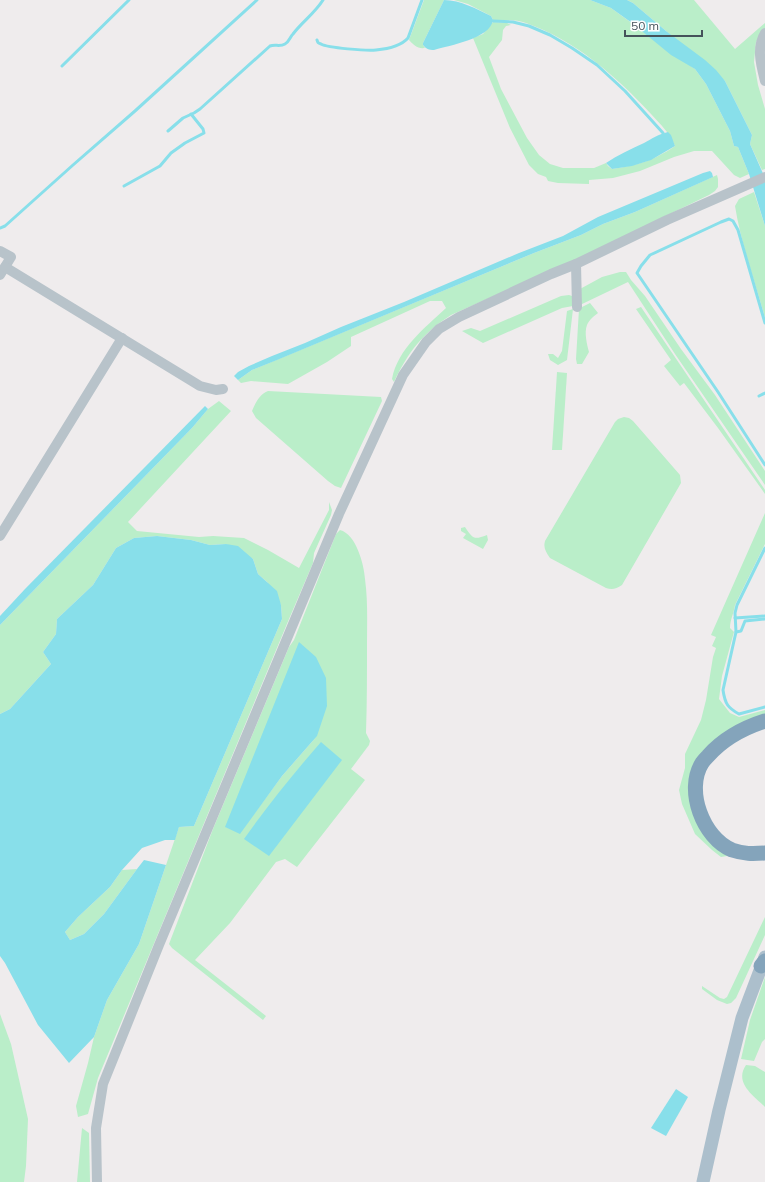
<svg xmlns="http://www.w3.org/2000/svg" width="765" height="1182" font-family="Mulish,sans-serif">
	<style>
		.green { fill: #baeec9; fill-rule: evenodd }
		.water { fill: #88dfea }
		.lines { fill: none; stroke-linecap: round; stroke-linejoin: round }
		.stream { stroke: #88dfea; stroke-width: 3 }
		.minor { stroke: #b8c3ca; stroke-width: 10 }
		.major { stroke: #acbfcc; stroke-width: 13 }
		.highway { stroke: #84a4bb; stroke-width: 15 }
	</style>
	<rect width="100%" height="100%" fill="#efeced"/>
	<g class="green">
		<path d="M424,0h20l-21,43v2l2,3c-8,1 -11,-3 -16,-8z"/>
		<path d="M454,0h136l21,8 84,61 11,15 24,47 4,15 4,1 11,27 -9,4 -6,-3 -22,-24h-18l-20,6 -34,14 -27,7 -24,2v4l-31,-1 -10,-2 -2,-4 -8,-3 -9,-9 -19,-37 -37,-90 10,-4 10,-12 14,1 4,2 -5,1 -3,4 -1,10 -13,17 12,32 26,49 12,17 11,9 13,4h31l12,-5 2,3 4,3c26,-4 41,-8 63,-23 -6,-14 -14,-21 -24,-32 -34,-37 -76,-74 -125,-91 -10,-4 -22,-3 -33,-3l-2,-4 -23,-12z"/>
		<polygon points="627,0 694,0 735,49 765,23 765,28 756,42 754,62 758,85 765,109 765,169 762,170 750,144 752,135 725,81 633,3"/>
		<path d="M717,175l1,4v8l-3,4 -6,4 -128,62 -130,58c-28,18 -43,37 -57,67l-2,-3c6,-31 33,-51 54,-71l-4,-7h-12l-79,36v9l-24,16 -39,22 -37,-3 -10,2 -3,-3 14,-10 282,-117 47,-18 22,-11 32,-12z"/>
		<path d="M754,192l11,34v92c-10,-37 -24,-74 -30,-112l4,-7z"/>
		<polygon points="620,272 626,272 631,280 645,296 681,349 715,395 765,471 765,485 675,354 628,282 580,305 580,289 602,277"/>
		<polygon points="569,295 572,296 573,306 562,308 483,343 462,331 471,328 480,331 561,296"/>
		<path d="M590,303l8,10c-4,3 -9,7 -11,12 -3,7 0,20 2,27l-7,12h-5l-1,-5 3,-50 1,-1z"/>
		<polygon points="641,307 765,490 765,494 718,428 684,383 680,386 664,366 671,360 636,309"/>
		<polygon points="573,309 567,360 558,365 550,360 548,354 553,354 558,358 562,351 567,311"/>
		<polygon points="557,372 567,373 562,450 552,450"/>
		<path d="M268,391l113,6 1,4 -41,87 -6,-2 -7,-5 -72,-63 -4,-7c4,-9 7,-16 16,-20z"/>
		<polygon points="219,401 231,411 128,522 137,531 199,537 213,536 244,538 268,550 299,568 329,510 329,502 332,510 331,515 314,553 313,563 289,619 98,1078 88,1114 78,1117 76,1106 88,1063 94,1037 107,1000 139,944 179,827 194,826 282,619 281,605 267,582 258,574 253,559 226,544 210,545 191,540 157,536 134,538 116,548 93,585 57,619 56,634 43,652 51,664 10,709 0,714 0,625 192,428 208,409"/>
		<path d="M624,417l5,1 4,3 47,54 1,8 -59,102c-6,4 -10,5 -16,3l-56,-30c-4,-6 -7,-10 -5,-17l70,-119 3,-3z"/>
		<path d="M765,513v31l-30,61c-1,8 -5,15 -5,23l4,4 -12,44 -3,23 11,14 9,4 26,-7v7l-38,16 -35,61 39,60 -4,2 -6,1 -9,-7 -17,-16 -13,-30 -3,-14 6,-22v-14l16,-34 5,-20 7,-43 3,-9 -4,-2 4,-9 -5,-2z"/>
		<path d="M465,527c8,12 9,13 22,8l1,5 -5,9 -20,-11 3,-4 -5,-3v-3z"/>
		<path d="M340,530c16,4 24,34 25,49 3,22 2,44 2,65 0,30 0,59 -1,89l4,8 -1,4 -18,24 14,11 -68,87 -12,-8 -9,3 -46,61 -35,37 71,56 -3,4 -91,-72 -3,-4 44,-115 76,-182 5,-7 42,-106zM317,736l-35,40 -42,57 -14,-6z"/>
		<polygon points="137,869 104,914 84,934 70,940 65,932 78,917 110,887 122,870"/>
		<polygon points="765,917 765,935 736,998 731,1003 727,1004 717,1000 702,989 702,986 720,998 724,999 727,997"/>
		<polygon points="765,977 765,1039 762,1042 754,1061 741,1059 750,1020"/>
		<polygon points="0,1014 11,1044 28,1119 26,1166 24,1182 0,1182"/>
		<path d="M746,1065l9,1 10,6v35c-12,-12 -31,-24 -19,-42z"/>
		<polygon points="82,1128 89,1133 90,1182 77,1182"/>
	</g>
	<g class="water">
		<path d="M444,0c17,0 32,9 47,16l2,4c-3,19 -43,25 -59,30 -5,0 -8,-1 -11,-5v-2z"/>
		<polygon points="590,0 627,0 633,3 666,31 705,60 716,70 725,81 752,135 750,144 765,178 765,226 749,174 738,147 734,146 730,131 706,84 695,69 671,55 632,23 611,8"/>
		<path d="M668,132l3,3 4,11 -24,14 -19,6 -20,3 -6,-6c12,-8 25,-14 38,-20 7,-4 15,-9 24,-11z"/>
		<polygon points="710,171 712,173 713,177 635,212 603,224 581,235 534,253 277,360 252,370 238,380 234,376 238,372 249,366 272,356 305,343 341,327 404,302 519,253 563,236 598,217 703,173"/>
		<polygon points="205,406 208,409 192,428 0,625 0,616 25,589"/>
		<polygon points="157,536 191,540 210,545 226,544 238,546 253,559 258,574 277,591 281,605 282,619 194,826 179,827 175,840 165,840 142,848 122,870 110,887 78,917 65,932 70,940 84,934 104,914 137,869 144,860 166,865 139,944 107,1000 94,1037 69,1063 38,1025 5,963 0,956 0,714 10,709 51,664 43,652 56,634 57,619 93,585 116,548 134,538"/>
		<polygon points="299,642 316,657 326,678 327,706 317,736 282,776 240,834 225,827"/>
		<path d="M321,742l21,18 -73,96 -25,-17c24,-34 50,-66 77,-97z"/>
		<polygon points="676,1089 688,1097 666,1136 651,1128"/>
	</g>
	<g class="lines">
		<g class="stream">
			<polyline points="493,21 513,22 529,26 550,35 572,48 597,65 625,91 663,133"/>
			<path d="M317,40c1,3 1,3 4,4 7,4 46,7 55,6 11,-1 25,-4 32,-12l14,-38"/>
			<polyline points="62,66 129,0"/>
			<path d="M168,131l15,-13 11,-5 6,-4 70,-63c5,-2 10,1 15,-2 4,-2 5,-7 8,-10 9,-12 22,-21 30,-34"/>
			<polyline points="124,186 160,166 171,153 185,143 204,133 203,129 191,114"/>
			<polyline points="0,228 5,226 73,165 135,111 257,0"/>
			<polyline points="765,323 738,230 733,221 729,219 721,222 650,255 641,266 637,273 718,392 765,465"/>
			<polyline points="759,396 765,393"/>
			<path d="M765,548l-28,57 -2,8 1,19 -13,58c2,14 5,18 16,24l26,-7"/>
			<polyline points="735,618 765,616"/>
			<polyline points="736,632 741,631 745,621 765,619"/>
		</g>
		<g class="minor">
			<path d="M765,33c-9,15 -4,32 0,48"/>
			<polyline points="0,251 11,257 0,275"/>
			<polyline points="576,264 577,307"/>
			<polyline points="5,267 200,386 216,390 223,389"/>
			<polyline points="0,536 122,338"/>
			<polyline points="97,1182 96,1128 103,1084 159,945 339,514 403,375 426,342 439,329 459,317 551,274 576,264 667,220 765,177"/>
		</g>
		<polyline class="major" points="703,1182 719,1110 742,1018 765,957"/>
		<g class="highway">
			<path d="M765,721c-22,7 -41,17 -57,35 -2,2 -4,4 -6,7 -17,27 1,75 30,87 12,4 20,4 33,3"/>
			<polyline points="761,966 765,961"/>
		</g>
	</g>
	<path d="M625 30v6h77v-6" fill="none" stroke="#45525a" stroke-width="2"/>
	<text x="631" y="30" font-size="12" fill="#45525a" stroke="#ffffff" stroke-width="3" paint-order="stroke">50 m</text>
</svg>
